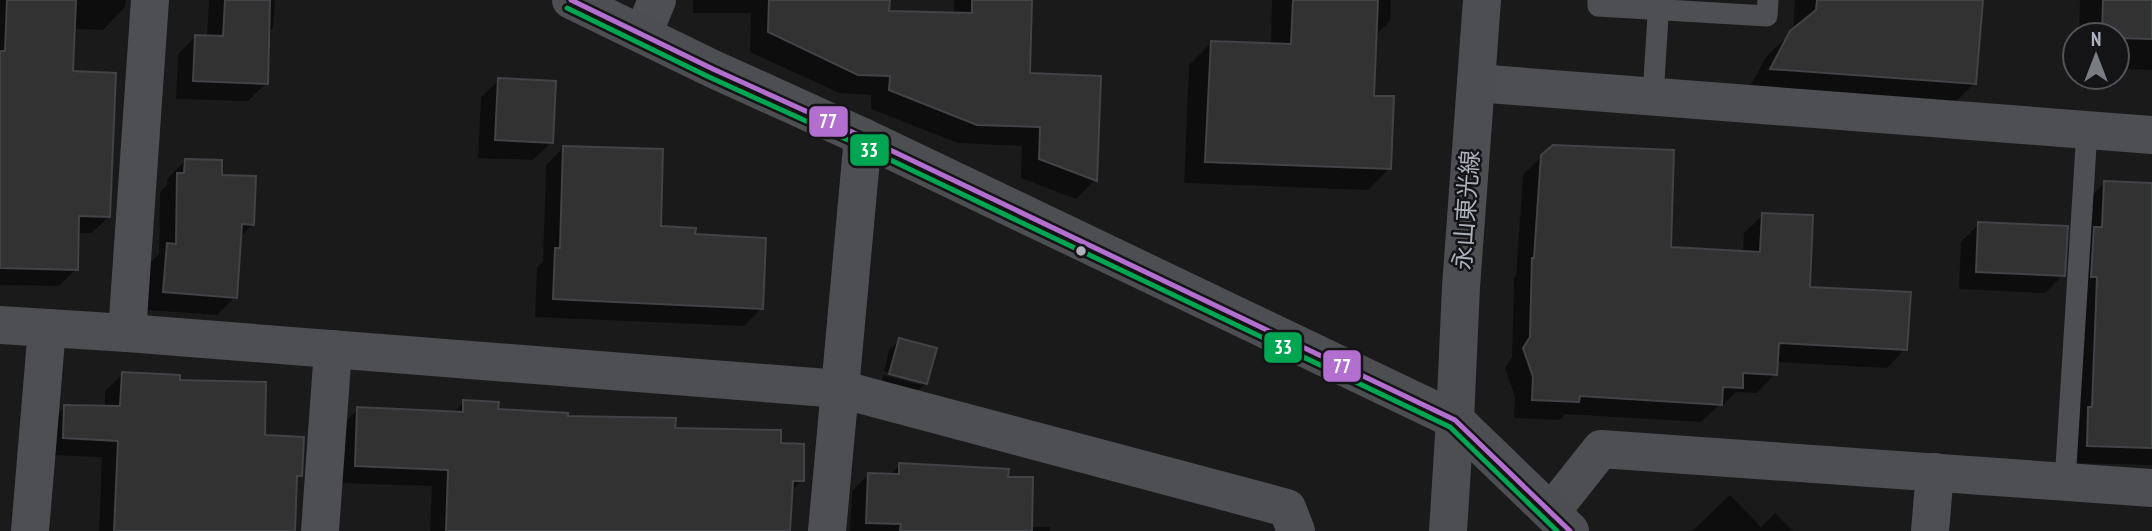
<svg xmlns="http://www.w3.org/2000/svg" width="2152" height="531" font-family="'PT Sans Narrow','Noto Sans JP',sans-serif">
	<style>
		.shadow { fill: #0007 }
		.building { fill: #323233; stroke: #424347; stroke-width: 2 }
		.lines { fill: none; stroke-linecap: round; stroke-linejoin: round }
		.lane { stroke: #4e4f53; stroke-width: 21 }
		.street { stroke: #4e4f53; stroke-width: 38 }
		.secondary { stroke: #4d4e51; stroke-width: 38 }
		.bus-1-casing { stroke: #141417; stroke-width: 10 }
		.bus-2-casing { stroke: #141417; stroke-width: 10 }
		.bus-1 { stroke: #b36fd0; stroke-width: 5 }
		.bus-2 { stroke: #00a651; stroke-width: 5 }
		.bus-dot { fill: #acb1bb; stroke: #141417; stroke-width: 2.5 }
		.labels { text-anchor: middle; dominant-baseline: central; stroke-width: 5; stroke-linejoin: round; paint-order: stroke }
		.street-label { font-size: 24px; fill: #acb1bb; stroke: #141417 }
		.line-badge { stroke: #141417; stroke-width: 2.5 }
		.badge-label { font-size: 19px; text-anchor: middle; font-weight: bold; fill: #fff }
	</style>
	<rect width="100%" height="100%" fill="#1a1a1b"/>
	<g class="shadow">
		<polygon points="0,0 126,0 125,7 103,30 73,29 71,73 109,216 92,233 77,233 76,269 59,286 0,285"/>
		<polygon points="209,0 275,0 273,28 267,34 266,83 248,101 176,99 178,54 196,36 207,37"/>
		<polygon points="693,0 888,0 887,12 954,14 954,0 1031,0 1028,74 1095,180 1076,199 1021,178 1022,146 958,143 871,109 871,95 839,93 750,52 751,13 693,13"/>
		<polygon points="1272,0 1391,0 1390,21 1375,36 1373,97 1390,168 1368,190 1184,183 1189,65 1211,43 1271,45"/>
		<polygon points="1795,0 1981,0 1975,83 1950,107 1747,92 1766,57 1793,31"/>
		<polygon points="2080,0 2152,0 2152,70 2117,69 2117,35 2079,35"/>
		<polygon points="499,80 551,143 533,160 478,158 481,97"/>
		<polygon points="564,147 659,227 693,236 762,308 744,326 535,317 537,267 543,262 546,165"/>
		<polygon points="1542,156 1669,249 1743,253 1744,233 1763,215 1808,288 1905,349 1887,368 1776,362 1775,374 1757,393 1736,392 1722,406 1718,406 1701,422 1565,414 1559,420 1514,418 1515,397 1505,368 1512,357 1514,278 1516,276 1523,175"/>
		<polygon points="185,161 220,177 253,224 240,237 235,297 217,315 146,310 150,263 159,254 160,192 167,185 167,179"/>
		<polygon points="2104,183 2152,185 2152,465 2070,463 2087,201"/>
		<polygon points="1979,224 2063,275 2045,293 1959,289 1961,242"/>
		<polygon points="899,340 934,350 925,384 915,393 881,384 883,375 921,385 921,381 884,371 889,350"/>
		<polygon points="123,374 178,382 264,437 300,475 295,481 293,531 99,531 102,457 47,455 48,424 65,407 105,408 105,391"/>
		<polygon points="464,402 497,411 674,429 779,445 802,480 791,491 789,531 430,531 432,486 338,483 341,426 358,409 453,413"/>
		<polygon points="900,465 1006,478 1030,527 1050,527 1050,531 850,531 852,491 868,475 889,476"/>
		<polygon points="1730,495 1761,527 1775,513 1793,531 1692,531"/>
	</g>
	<g class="building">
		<polygon points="7,0 76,0 73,71 116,73 110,217 79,216 78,270 0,268 0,51 5,51"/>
		<polygon points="225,0 270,0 268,84 193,81 195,35 223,36"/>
		<polygon points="769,0 890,0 889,11 972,13 972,0 1032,0 1030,73 1101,76 1097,181 1039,159 1040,127 977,125 889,90 890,76 858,75 768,32"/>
		<polygon points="1293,0 1378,0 1374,96 1394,96 1391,169 1205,162 1211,41 1291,44"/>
		<polygon points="1817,0 1983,0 1976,84 1770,69 1790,31 1816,10"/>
		<polygon points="2103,0 2152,0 2152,39 2117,38 2117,35 2102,35"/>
		<polygon points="498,78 556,81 553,143 495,140"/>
		<polygon points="1553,145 1674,150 1671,247 1760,252 1762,213 1813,215 1810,287 1911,292 1907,350 1779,343 1777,375 1743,373 1743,388 1723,387 1722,405 1580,396 1579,402 1532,400 1533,377 1523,348 1530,337 1532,258 1534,258 1541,155"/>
		<polygon points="563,146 663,149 661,226 696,228 695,234 766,238 763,309 553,299 555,248 560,248"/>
		<polygon points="185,159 222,160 222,175 256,176 254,225 242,224 237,298 163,292 167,243 176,244 177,173 184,173"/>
		<polygon points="2104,181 2152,183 2152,448 2087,446 2088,407 2092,407 2097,277 2091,277 2094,227 2102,227"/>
		<polygon points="1978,222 2068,226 2065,276 1976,272"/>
		<polygon points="899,338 937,348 927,384 889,374"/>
		<polygon points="122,372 180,375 180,380 266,382 265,435 304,437 302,476 297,476 295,531 114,531 118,441 63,438 64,405 120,406"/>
		<polygon points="463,400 499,402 498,409 568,413 568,416 676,418 675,428 781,430 781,443 804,444 804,481 793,481 790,531 446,531 448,470 355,466 357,407 463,412"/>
		<polygon points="899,463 1009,469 1008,477 1033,477 1032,531 900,531 901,524 866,523 868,473 899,474"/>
	</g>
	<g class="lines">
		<g class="lane">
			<polyline points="1598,0 1598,6 1767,16 1768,0"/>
			<polyline points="1653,96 1659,0"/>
			<polyline points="2065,482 2087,130"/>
		</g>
		<g class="street">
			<polyline points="643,34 657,0"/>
			<polyline points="1476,83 2152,135"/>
			<polyline points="0,325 127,333 840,389 1287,508 1296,531"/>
			<polyline points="127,333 150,0"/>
			<polyline points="1551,512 1601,449 2152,488"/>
			<polyline points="30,531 47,328"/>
			<polyline points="320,531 333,349"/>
			<polyline points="827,531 863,137"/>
			<polyline points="1930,531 1935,472"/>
		</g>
		<g class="secondary">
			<polyline points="571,0 713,69 863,137 1455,420 1570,531"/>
			<polyline points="1448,531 1455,420 1461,287 1482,0"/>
		</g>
		<g class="bus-1-casing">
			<polyline id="bus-1" points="571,0 713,69 863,137 1455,420 1570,531"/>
		</g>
		<g class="bus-2-casing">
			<polyline id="bus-2" points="567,8 709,77 859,145 1450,427 1557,531"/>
		</g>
		<use href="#bus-1" class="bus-1"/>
		<use href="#bus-2" class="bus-2"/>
	</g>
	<circle class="bus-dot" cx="1081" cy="251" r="6"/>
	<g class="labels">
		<g class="street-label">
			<text transform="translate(1466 210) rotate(-86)">永山東光線</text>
		</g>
	</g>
	<g class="line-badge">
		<rect x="808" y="105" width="41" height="33" rx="7" fill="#b36fd0"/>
		<rect x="849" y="133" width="41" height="34" rx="7" fill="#00a651"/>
		<rect x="1263" y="331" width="40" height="33" rx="7" fill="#00a651"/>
		<rect x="1322" y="349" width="40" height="34" rx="7" fill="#b36fd0"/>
	</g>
	<g class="badge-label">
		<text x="828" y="128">77</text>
		<text x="869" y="157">33</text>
		<text x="1283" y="354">33</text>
		<text x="1342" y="373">77</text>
	</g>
	<g transform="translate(2096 56)"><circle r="33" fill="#141417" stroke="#515359" stroke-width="2"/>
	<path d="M0-5L12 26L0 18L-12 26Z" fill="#797c83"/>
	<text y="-10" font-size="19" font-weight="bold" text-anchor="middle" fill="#acb1bb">N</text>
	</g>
</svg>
